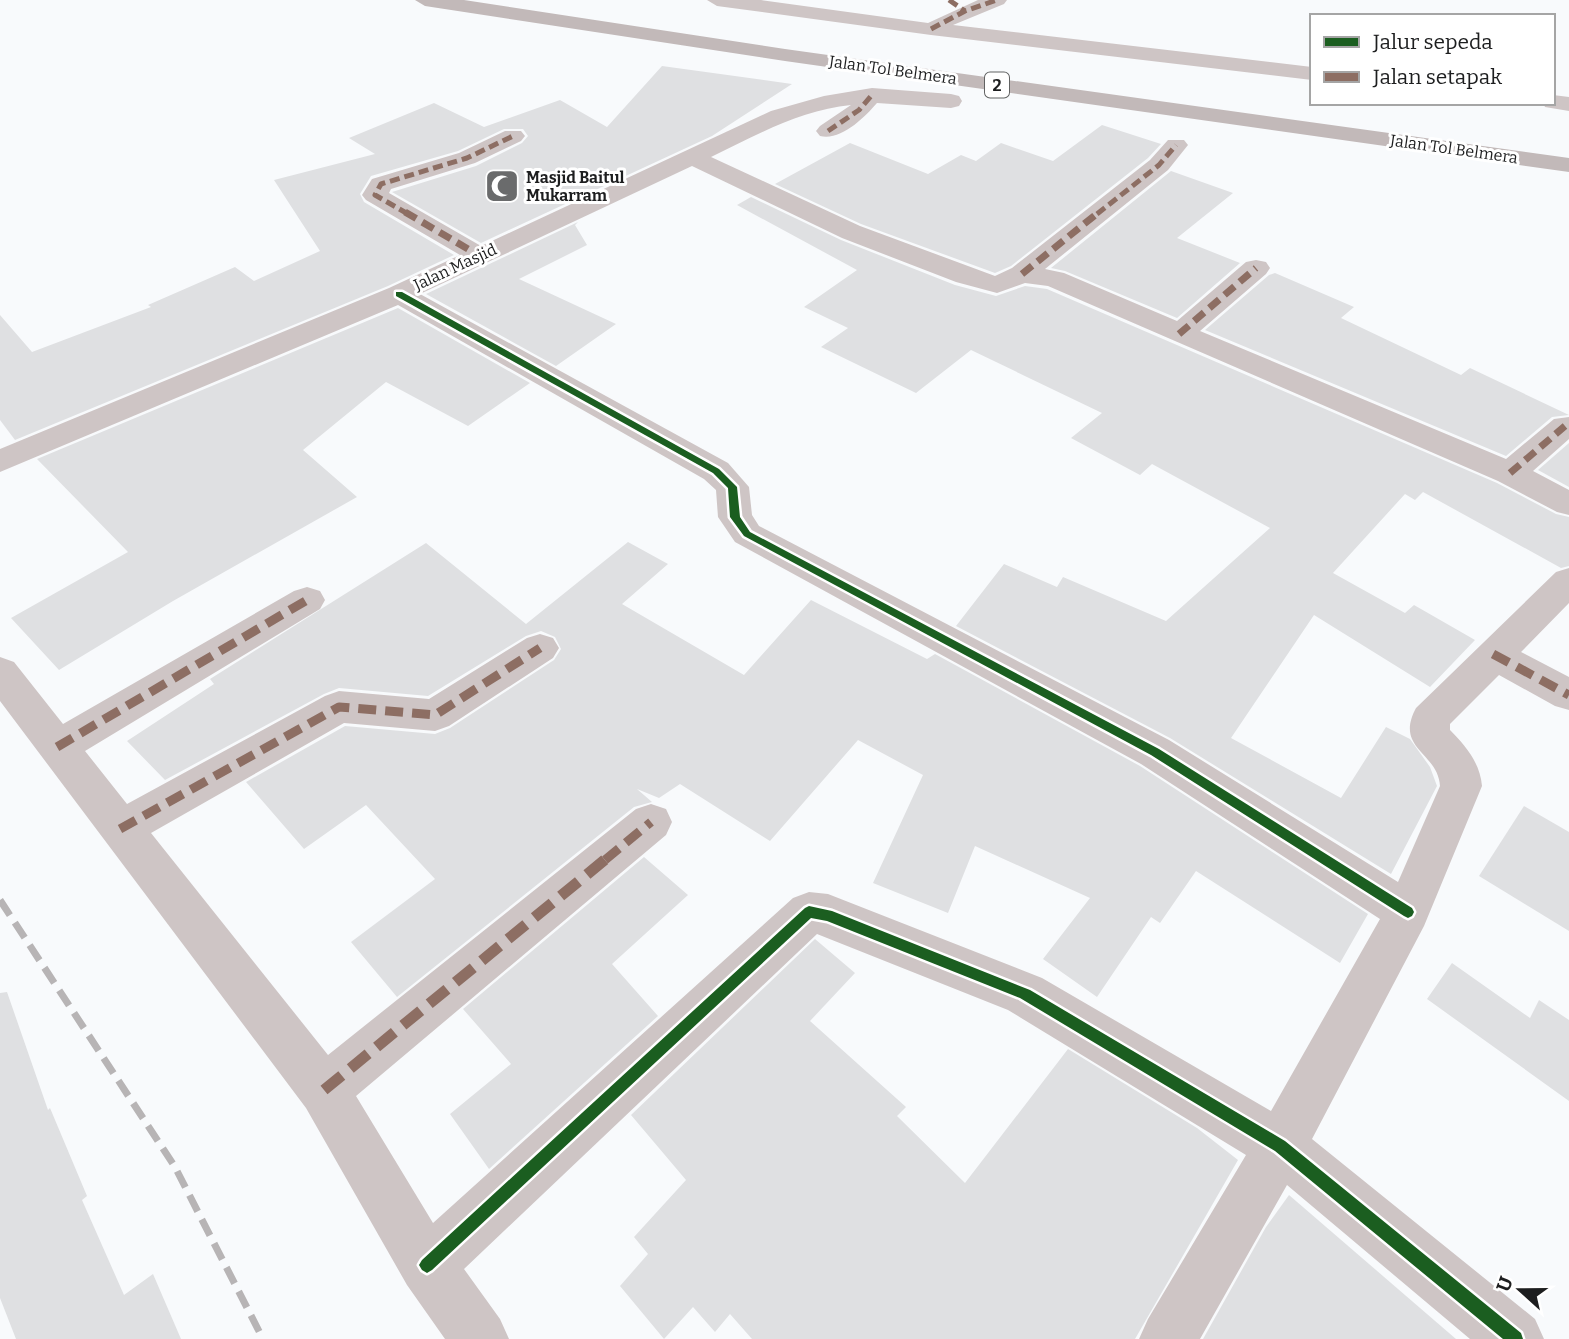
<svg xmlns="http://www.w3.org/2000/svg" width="1569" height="1339" font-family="Bitter,serif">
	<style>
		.building { fill: #dfe0e2 }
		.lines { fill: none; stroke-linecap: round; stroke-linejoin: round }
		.street { fill: #cec5c5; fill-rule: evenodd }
		.highway { fill: #c2b9b9; fill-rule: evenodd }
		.rail { stroke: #b7b4b5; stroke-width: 7; stroke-dasharray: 18 9; stroke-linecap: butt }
		.quiet-far3 { stroke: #8d6e63; stroke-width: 5; stroke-dasharray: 10 5; stroke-linecap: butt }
		.quiet-far2 { stroke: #8d6e63; stroke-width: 7; stroke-dasharray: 13 7; stroke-linecap: butt }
		.quiet-far1 { stroke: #8d6e63; stroke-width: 9; stroke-dasharray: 18 9; stroke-linecap: butt }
		.quiet { stroke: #8d6e63; stroke-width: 11; stroke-dasharray: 23 11; stroke-linecap: butt }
		.cycleway-casing { stroke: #fff; stroke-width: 5 }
		.cycleway { fill: #1b5e20; fill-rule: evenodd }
		.labels { text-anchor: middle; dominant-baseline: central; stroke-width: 6; stroke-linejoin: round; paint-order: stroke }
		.far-street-label { font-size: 16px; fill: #1d1e1f; stroke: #fff }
		.shield { fill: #fff; stroke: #616262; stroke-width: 2 }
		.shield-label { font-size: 16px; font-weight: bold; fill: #1d1e1f }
		.far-poi-label { font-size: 16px; font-weight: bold; fill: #1d1e1f; stroke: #fff; text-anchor: start }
	</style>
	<rect width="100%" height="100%" fill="#f8fafc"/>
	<g class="building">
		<polygon points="662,66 792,84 712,136 481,243 392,192 476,166 522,143 528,136 523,129 504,129 458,151 371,176 360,194 364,202 454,255 388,286 15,440 0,420 0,315 32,352 151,307 148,305 235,267 254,281 320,251 274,180 375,154 349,138 434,103 484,127 560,100 607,127"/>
		<polygon points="1102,125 1161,144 1148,158 1011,266 995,273 861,224 775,184 850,143 928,174 961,155 976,161 1001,143 1053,161"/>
		<polygon points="1171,171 1233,193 1177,238 1240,263 1177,318 1065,271 1051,268"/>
		<polygon points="751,197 841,240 955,285 996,296 1025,286 1047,289 1497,483 1556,514 1569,517 1569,566 1561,568 1423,492 1415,500 1405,494 1333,573 1405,613 1414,605 1475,640 1430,687 1314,615 1231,738 1341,798 1386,727 1410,739 1430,767 1437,786 1391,874 1170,738 956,626 1004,564 1057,587 1063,577 1166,621 1270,528 1152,464 1140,475 1071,438 1102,413 971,350 916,393 821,347 848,328 804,307 857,270 737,205"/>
		<polygon points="578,222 575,225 587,245 519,279 616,324 556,366 426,294"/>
		<polygon points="1275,273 1354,307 1341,318 1461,375 1470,368 1569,415 1552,417 1506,456 1205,330 1269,275"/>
		<polygon points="398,308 530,383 468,426 386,382 303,450 357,497 173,601 59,670 11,618 128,552 37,459"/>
		<polygon points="1569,443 1569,487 1538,470"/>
		<polygon points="628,542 668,564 622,604 744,675 811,600 927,659 935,654 1140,766 1368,914 1340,963 1196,871 1160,923 1151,917 1097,997 1043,959 1090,898 975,846 948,913 873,883 923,775 858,740 770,841 680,784 659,798 637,789 652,802 634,807 397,997 351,942 435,879 366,805 304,849 246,782 345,726 435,734 450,728 554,660 561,649 555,637 541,631 526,636 428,696 339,688 324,694 165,780 127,741 214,684 210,679 426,543 526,624"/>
		<polygon points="1524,806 1569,832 1569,931 1479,876"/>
		<polygon points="644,857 688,895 612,964 658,1016 489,1169 450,1114 511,1064 463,1009"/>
		<polygon points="815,939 855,973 810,1021 906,1107 897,1116 965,1183 1068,1049 1197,1128 1238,1160 1135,1339 752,1339 730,1314 715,1332 693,1307 664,1339 620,1286 648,1254 634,1237 686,1180 631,1115"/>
		<polygon points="1452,963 1530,1018 1539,1000 1569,1020 1569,1101 1427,999"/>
		<polygon points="7,992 48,1110 50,1108 87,1196 82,1200 124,1295 153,1274 181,1339 16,1339 0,1298 0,993"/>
		<polygon points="1289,1195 1456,1339 1203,1339 1266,1227"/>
	</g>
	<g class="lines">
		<g class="street">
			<polygon points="707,0 761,0 928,23 978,0 1007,0 1004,4 953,25 1312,67 1312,80 931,35 717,6"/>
			<path d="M872,88l79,6 8,2 3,5 -3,5 -8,2 -74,-5c-13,15 -36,38 -57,33l-4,-5 4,-5 31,-21c-50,5 -95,30 -140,52l149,69 135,50 17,-8 138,-108 18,-20h16l4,5 -20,25 -123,99 19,4 113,48 69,-59 10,-2 10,2 4,6 -4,6 -66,57 306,128 48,-40 15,-2v22l-36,32 36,19v25l-12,-3 -59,-31 -450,-195 -23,-3 -28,10 -41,-11 -114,-44 -150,-72 -272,128 308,169 21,24 3,28 7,11 410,214 229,142 42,-96c-2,-34 -46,-37 -24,-78l140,-136 13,-4v35l-48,49 48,25v33l-14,-4 -56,-31 -49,49v6c16,16 30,33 32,56l-58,140 -112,213 223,180 9,20h-74l-183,-154 -87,154h-61l9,-20 98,-164 -238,-145 -191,-76 -353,335 36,50 9,20h-64l-38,-54 -101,-177 -306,-407v-44l14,5 49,62 231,-133 13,-4 13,4 5,9 -5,9 -235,142 42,53 198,-108 14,-5 90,8 98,-61 13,-4 13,4 6,10 -6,10 -104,68 -14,5 -91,-8 -193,110 177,222 308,-246 15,-5 15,5 6,13 -6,13 -310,261 77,127 360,-325 16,-6 19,2 214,84 229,133 109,-192 -239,-155 -406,-222 -17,-25 -2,-27 -12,-11 -306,-174 -398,167v-23l389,-161 71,-33 -94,-55 -4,-5 10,-16 87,-26 46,-22h16l4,5 -4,5 -46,22 -84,26 -2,4 92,53 290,-135 53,-15z"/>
			<polygon points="1553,95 1569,97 1569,111 1545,107 1543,103 1553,103"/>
		</g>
		<polygon class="highway" points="415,0 464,0 785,49 1569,158 1569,172 785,61 425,6"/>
		<polyline class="rail" points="0,900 175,1167 263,1339"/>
		<g class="quiet-far3">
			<polyline points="949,0 965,11"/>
			<polyline points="931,29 965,11 997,0"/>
			<polyline points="828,131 859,110 872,95"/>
			<polyline points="408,214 375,195 381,184 467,158 513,136"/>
			<polyline points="1097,214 1159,165 1176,145"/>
		</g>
		<g class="quiet-far2">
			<polyline points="405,212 480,256"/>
			<polyline points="1022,274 1099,212"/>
			<polyline points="1179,334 1256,268"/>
			<polyline points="1510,473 1565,426"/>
		</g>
		<g class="quiet-far1">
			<polyline points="1493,654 1569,695"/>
			<polyline points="57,747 307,600"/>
			<polyline points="120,829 339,707 435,715 540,648"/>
			<polyline points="605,860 651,822"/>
		</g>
		<polyline class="quiet" points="324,1090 607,858"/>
		<g class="cycleway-casing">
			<g id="cycleway">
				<polygon points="396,292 402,292 719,469 737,487 740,517 750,532 1159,749 1412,908 1414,912 1412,916 1408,918 1404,916 1151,755 744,536 730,517 728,488 713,473 396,296"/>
				<polygon points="809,906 832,911 1030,990 1285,1141 1521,1333 1523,1339 1503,1339 1275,1151 1020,998 827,921 811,918 432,1270 427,1273 422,1270 419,1265 422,1260 805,908"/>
			</g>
		</g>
		<use href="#cycleway" class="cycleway"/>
	</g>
	<defs>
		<g id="mosque-square" transform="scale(1.75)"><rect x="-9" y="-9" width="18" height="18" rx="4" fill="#6a6b6c" stroke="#fff"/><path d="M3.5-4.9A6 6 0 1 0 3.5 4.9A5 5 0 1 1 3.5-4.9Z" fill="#fff"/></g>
	</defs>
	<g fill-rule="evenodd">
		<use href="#mosque-square" x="502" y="186"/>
	</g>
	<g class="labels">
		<g class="far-street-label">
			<text transform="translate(893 70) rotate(8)">Jalan Tol Belmera</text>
			<text transform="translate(1454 149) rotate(8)">Jalan Tol Belmera</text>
			<text transform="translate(455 267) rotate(-25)">Jalan Masjid</text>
		</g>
		<rect class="shield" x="985" y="72.5" width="24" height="25" rx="5"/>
		<g class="shield-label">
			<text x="997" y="85">2</text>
		</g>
		<g class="far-poi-label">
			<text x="526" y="177">Masjid Baitul<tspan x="526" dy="18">Mukarram</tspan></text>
		</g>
	</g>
	<rect x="1310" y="14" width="245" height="91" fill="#ffffff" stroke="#a5a5a5" stroke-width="2"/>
	<rect x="1324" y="37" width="35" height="10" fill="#1b5e20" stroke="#a5a5a5" stroke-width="2"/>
	<text x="1373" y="49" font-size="21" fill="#1d1e1f">Jalur sepeda</text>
	<rect x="1324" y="72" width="35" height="10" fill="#8d6e63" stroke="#a5a5a5" stroke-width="2"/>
	<text x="1373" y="84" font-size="21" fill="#1d1e1f">Jalan setapak</text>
	<g transform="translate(1520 1290) rotate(291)" stroke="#ffffff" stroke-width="5" paint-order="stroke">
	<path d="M0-5L12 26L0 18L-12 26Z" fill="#1d1e1f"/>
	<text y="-10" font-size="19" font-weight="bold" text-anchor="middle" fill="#1d1e1f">U</text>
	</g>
</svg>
